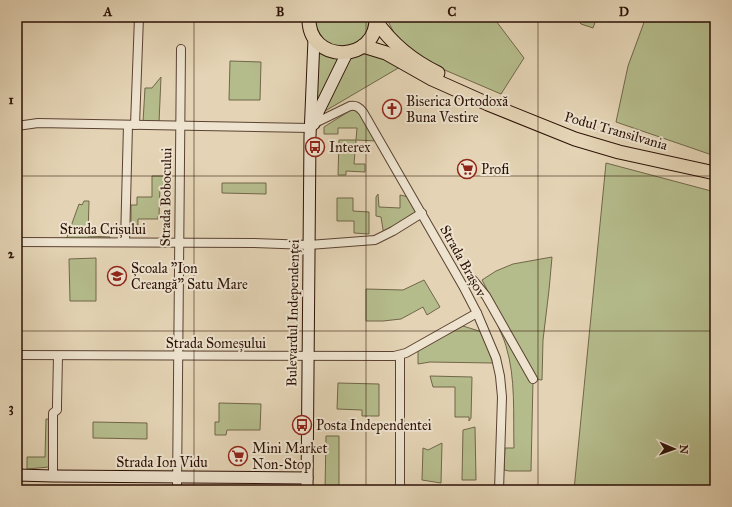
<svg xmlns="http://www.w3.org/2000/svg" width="732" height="507" font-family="'IM FELL Great Primer',serif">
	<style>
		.green { fill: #b5bc8c; stroke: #716649 }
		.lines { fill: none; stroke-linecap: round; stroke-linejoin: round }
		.street-casing { stroke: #5b4232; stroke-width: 10 }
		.secondary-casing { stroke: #2d1106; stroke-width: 13 }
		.primary-casing { stroke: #2d1106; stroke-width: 15 }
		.street { stroke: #ede3cf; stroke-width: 8 }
		.secondary { stroke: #ede3cf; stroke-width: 11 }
		.primary { stroke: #e4d4b5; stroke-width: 13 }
		.grid { fill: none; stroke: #2d1106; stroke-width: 1; stroke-opacity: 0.55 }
		.labels { text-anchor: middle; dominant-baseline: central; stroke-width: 4; stroke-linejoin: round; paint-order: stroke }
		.poi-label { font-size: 14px; fill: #2d1106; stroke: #ede3cf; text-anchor: start }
		.street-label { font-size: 14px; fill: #2d1106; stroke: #ede3cf }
		.neatline { fill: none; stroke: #2d1106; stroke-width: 1.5 }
		.grid-label { font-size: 13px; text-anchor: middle; font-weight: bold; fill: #2d1106 }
	</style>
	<rect width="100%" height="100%" fill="#e4d4b5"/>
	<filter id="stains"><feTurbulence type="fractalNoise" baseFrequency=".005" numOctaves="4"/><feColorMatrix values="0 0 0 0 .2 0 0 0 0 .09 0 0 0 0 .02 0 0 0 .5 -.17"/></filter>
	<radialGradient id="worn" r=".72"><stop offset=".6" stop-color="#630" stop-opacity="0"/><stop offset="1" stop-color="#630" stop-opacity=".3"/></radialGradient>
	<g class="green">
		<polygon points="309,17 376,17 368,41 331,51"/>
		<polygon points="386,17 493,17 524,58 501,94 433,65 397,39"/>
		<polygon points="576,17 597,17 593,28 581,24"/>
		<polygon points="646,17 715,17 715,156 616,122 628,66"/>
		<polygon points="316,42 344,54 313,124"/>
		<polygon points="374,51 400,67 320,114 350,54"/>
		<polygon points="230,61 261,62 260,100 229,100"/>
		<polygon points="161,77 159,123 143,122 145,88 152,88"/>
		<polygon points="351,110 359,110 377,141 356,140 354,164 365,164 365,172 346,171 346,175 338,175 339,140 356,140 357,128 338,128 338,134 324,134 324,127"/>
		<polygon points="606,163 715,192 715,490 574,490"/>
		<polygon points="152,176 168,176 168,186 160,187 159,216 158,216 158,219 138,219 138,234 131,233 131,205 137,205 137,197 152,197"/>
		<polygon points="222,183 266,183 266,194 222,193"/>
		<polygon points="378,194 379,207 400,208 400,195 413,198 422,213 384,236 381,217 376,216 376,197"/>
		<polygon points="337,198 353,198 353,211 369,212 369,234 354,233 354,221 337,221"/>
		<polygon points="84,201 89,201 88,236 110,237 110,242 66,240 79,204 82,205"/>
		<path d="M552,257l-3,33 -6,50 -1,40 -9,-1 -2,92h-22l-5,-1 1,-22h9c-1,-34 2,-69 -8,-102 -2,-7 -5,-13 -8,-20l15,20 -10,-26 -21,-40 14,-9 17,-7z"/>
		<polygon points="96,258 96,301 70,301 69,259"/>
		<polygon points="424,280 440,307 427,315 423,307 401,319 383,321 366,321 366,289 403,290"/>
		<polygon points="463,326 482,332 493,363 430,362 418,364 418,350"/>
		<polygon points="430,376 472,377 471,418 469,421 469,417 455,417 455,387 433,387"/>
		<polygon points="338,383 379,384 379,416 362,416 362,410 337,409"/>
		<polygon points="219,403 261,404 260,430 227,430 226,435 215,435 215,422 219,422"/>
		<polygon points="46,419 51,419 51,463 49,467 27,469 27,457 45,457"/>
		<polygon points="93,422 147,423 147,439 93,438"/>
		<polygon points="475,427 476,480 462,480 463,430"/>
		<polygon points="326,436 339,436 339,490 325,490"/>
		<polygon points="442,443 441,483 422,480 423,448 428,450"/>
		<rect x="17" y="486" width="160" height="4"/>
		<polygon points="192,487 296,488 296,490 189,490"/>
	</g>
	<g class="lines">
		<g class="street-casing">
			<g id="street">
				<path d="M315,123l35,-17c6,-1 9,1 13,6l100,174 14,27 19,45 4,18 2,21 -3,93"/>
				<polyline points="135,125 139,17"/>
				<polyline points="17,126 38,123 310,128"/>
				<polyline points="17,242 254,243 309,245 375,240 393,231 422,213"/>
				<polyline points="125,242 128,125"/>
				<polyline points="473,280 486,296 533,379"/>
				<polyline points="17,355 394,356 406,353 477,313"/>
				<polyline points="53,476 53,413 57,410 57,404 58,356"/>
				<polyline points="177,490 181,49"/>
				<polyline points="400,490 400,355"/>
			</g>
		</g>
		<g class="secondary-casing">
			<g id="secondary">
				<polyline points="314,124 319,110 347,53"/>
				<polyline points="17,475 53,476 307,478"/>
				<polyline points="307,490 310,136 314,39"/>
			</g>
		</g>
		<g class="primary-casing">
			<g id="primary">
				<path d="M309,17c-2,48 69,47 67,0"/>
				<path d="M376,21c16,23 37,40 62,52"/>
				<polyline points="363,46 386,53 432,79 488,104 575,139 619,152 715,173"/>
			</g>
		</g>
		<use href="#street" class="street"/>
		<use href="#secondary" class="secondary"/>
		<use href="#primary" class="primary"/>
	</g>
	<path class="grid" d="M194,17v473M366,17v473M538,17v473M17,176h698M17,331h698"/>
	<defs>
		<g id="church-ring" transform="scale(1)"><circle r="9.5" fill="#ede3cf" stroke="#8f2418" stroke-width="1.5"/><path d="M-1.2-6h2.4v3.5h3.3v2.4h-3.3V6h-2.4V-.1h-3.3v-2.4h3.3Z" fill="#8f2418"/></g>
		<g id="bus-ring" transform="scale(1)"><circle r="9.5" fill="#ede3cf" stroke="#8f2418" stroke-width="1.5"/><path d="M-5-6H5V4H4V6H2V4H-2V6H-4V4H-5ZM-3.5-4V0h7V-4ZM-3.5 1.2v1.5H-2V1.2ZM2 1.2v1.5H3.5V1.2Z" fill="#8f2418"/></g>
		<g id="supermarket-ring" transform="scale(1)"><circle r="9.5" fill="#ede3cf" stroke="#8f2418" stroke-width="1.5"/><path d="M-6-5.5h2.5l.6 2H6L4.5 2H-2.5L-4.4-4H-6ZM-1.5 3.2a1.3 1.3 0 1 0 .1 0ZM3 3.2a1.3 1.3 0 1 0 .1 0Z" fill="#8f2418"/></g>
		<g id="school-ring" transform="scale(1)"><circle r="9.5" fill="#ede3cf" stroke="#8f2418" stroke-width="1.5"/><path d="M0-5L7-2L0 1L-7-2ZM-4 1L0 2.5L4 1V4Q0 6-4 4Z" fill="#8f2418"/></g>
	</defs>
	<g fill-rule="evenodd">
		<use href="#church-ring" x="392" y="109"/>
		<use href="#bus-ring" x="315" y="147"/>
		<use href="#supermarket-ring" x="467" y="169"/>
		<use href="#school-ring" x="117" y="276"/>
		<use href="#bus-ring" x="302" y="425"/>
		<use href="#supermarket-ring" x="238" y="456"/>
	</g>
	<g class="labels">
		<g class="poi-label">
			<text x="406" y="101">Biserica Ortodoxă<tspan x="406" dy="16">Buna Vestire</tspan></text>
			<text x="329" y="147">Interex</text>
			<text x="481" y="169">Profi</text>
			<text x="131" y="268">Școala "Ion<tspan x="131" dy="16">Creangă" Satu Mare</tspan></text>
			<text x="316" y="425">Posta Independentei</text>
			<text x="252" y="448">Mini Market<tspan x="252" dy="16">Non-Stop</tspan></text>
		</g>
		<g class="street-label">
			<text transform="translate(616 131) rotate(16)">Podul Transilvania</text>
			<text transform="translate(166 197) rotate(-89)">Strada Bobocului</text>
			<text x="103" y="229">Strada Crișului</text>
			<text transform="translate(463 261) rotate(61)">Strada Brașov</text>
			<text transform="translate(293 313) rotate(-89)">Bulevardul Independenței</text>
			<text x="216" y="343">Strada Someșului</text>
			<text x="162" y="462">Strada Ion Vidu</text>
		</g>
	</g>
	<rect width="732" height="507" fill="none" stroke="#e4d4b5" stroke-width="44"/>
	<g transform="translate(674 449) rotate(92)" stroke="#ede3cf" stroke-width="3" paint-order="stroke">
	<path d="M0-3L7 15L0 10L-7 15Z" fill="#2d1106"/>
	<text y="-6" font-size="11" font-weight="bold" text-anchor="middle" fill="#2d1106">N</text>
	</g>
	<rect x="22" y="22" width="688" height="463" class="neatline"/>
	<g class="grid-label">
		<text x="108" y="16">A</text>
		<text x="280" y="16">B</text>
		<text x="452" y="16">C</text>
		<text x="624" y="16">D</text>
		<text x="11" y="104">1</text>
		<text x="11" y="258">2</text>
		<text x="11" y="412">3</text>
	</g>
	<rect width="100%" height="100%" filter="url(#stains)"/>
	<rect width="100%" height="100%" fill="url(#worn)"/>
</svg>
